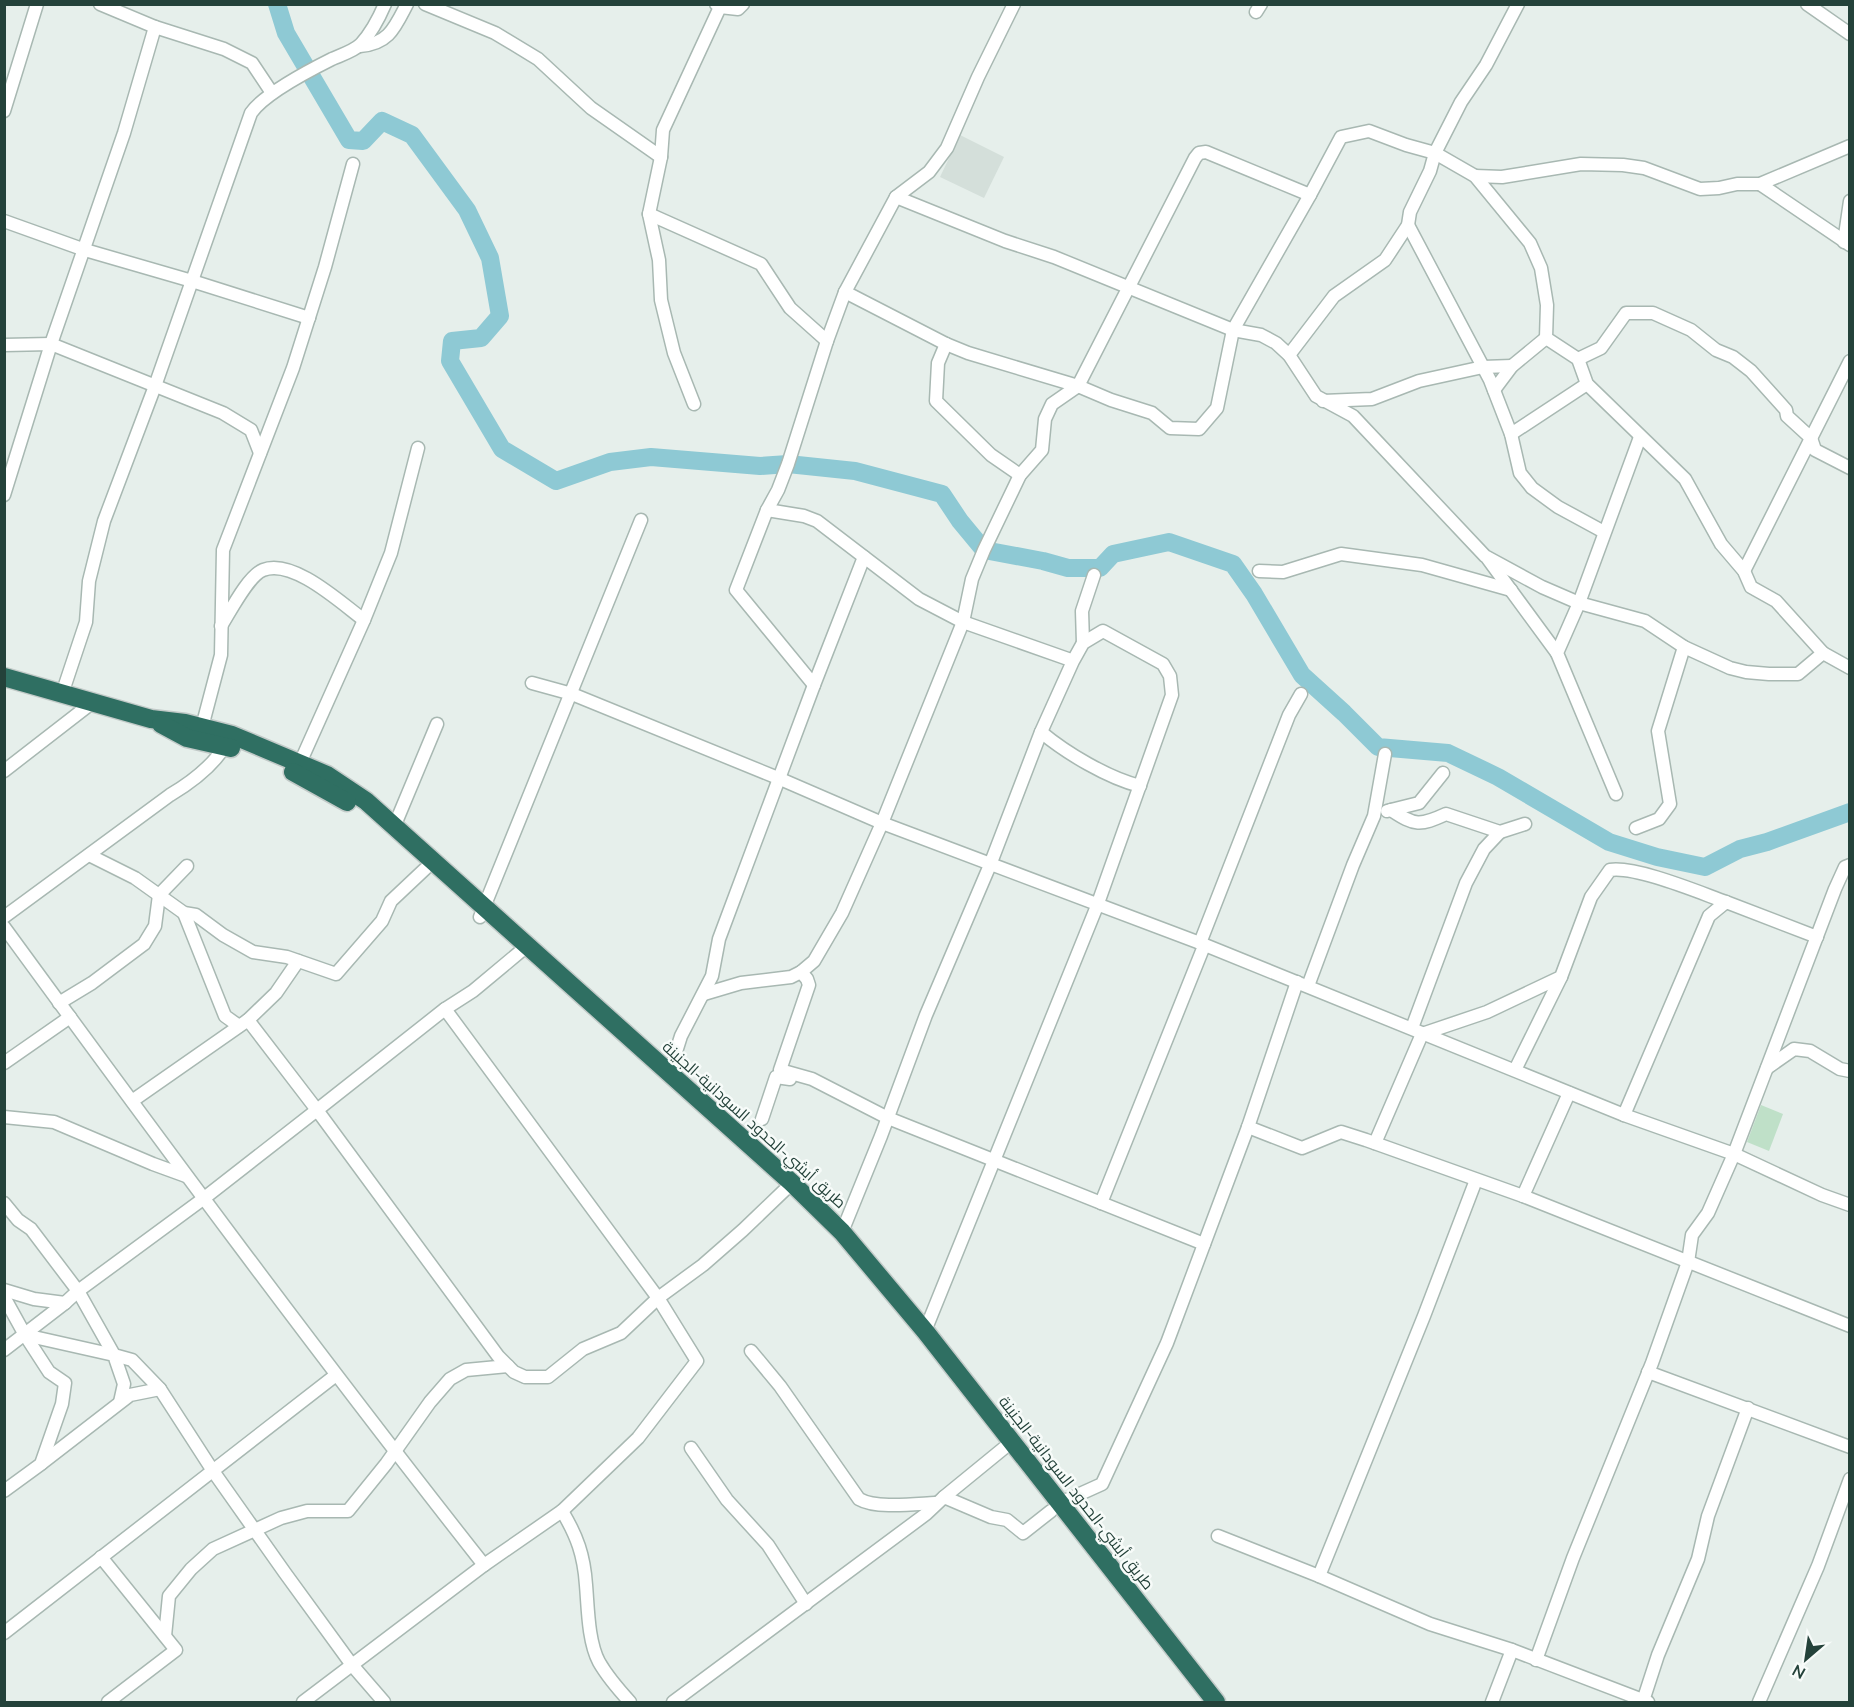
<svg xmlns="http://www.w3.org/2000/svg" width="1854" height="1707" font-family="'Nunito Sans',Cairo,sans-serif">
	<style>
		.built { fill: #d4dfda }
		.green { fill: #bfe0c8 }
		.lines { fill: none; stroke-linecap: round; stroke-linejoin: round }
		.river { stroke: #8ec9d4; stroke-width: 18 }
		.street-casing { stroke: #a8b8b2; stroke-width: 15 }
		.highway-casing { stroke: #c2cac8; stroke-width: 21 }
		.street { stroke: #fff; stroke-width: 12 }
		.highway { stroke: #2f6f62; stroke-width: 18 }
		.labels { text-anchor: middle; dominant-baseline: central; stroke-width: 5; stroke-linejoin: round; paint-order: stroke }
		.street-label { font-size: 16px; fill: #24423a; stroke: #f7fbf9 }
	</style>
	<rect width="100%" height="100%" fill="#e6efeb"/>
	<polygon class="built" points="960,135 1004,157 984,198 940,177"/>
	<polygon class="green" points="1761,1105 1783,1114 1769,1151 1747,1142"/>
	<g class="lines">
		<polyline class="river" points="277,4 286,33 349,140 363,141 382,121 412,135 467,210 490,258 500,316 481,338 452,341 450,361 502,449 556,481 610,462 651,457 760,466 788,464 855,471 942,494 960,521 984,550 1043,561 1068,568 1100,568 1113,554 1169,542 1233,564 1254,594 1302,675 1344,713 1378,747 1448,753 1498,777 1609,842 1657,857 1705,867 1740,849 1767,842 1850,812"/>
		<g class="street-casing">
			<g id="street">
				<polyline points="425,4 495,33 538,59 591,108 661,157"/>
				<polyline points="1807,4 1850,34"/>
				<polyline points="720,7 738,9 743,4"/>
				<polyline points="1256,12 1261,4"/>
				<polyline points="155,27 224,49 252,63 272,93"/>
				<path d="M360,46c29,-2 35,-19 47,-42"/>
				<polyline points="4,111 37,4"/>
				<polyline points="1475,176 1502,177 1581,164 1623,165 1644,168 1700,189 1719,188 1737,184 1760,184 1850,146"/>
				<polyline points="1760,184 1850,245"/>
				<polyline points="896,197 1005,241 1054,257 1233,330 1261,335 1276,343 1289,355 1316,396 1353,416 1485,556 1542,587 1579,603 1645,621 1684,647 1730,668 1746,672 1769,674 1798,674 1823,653 1850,668"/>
				<polyline points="649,214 761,264 790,308 827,341"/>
				<polyline points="4,221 85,250 192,281 309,318"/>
				<polyline points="1408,225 1490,380 1511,434 1520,473 1532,488 1558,507 1604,532"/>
				<polyline points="1844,242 1850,201"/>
				<polyline points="845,292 946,344 968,353 1078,386 1111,400 1152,413 1170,428 1199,429 1217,408 1233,330 1310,195 1341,137 1369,131 1406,145 1435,153 1475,176 1530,243 1541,268 1547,305 1546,338 1578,359 1587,384 1685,479 1721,544 1744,571 1751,587 1776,601 1823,653"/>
				<polyline points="946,344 938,363 936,401 991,455 1020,475"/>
				<polyline points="4,345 51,344 223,413 251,430 260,453"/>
				<polyline points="1289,355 1334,296 1385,260 1408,225 1410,212 1430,171 1435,153 1461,102 1486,65 1518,4"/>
				<polyline points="1578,359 1601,348 1626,313 1653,313 1691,330 1716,350 1733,357 1751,371 1786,410 1787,416 1811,438 1815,450 1850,468"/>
				<polyline points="1494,390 1512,366 1546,338"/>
				<polyline points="1323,401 1372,399 1419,381 1483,367 1512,366"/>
				<polyline points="694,404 674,353 661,300 659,260 649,214 661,157 663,130 720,7 716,4"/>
				<polyline points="1511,434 1587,384"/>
				<polyline points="4,495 51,344 124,133 155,27 100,4"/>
				<polyline points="767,510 804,516 817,521 919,599 963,622 1068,659"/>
				<polyline points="1488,559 1557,653"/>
				<polyline points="1259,571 1283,572 1341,554 1422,565 1511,590"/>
				<polyline points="1744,571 1850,361"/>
				<path d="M221,626c9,-14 27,-50 42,-56 30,-12 78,33 101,50"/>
				<polyline points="1083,643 1082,611 1094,575"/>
				<polyline points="532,683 572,694 778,778 882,823 1200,943 1624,1115 1734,1154 1822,1195 1850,1205"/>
				<polyline points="814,685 736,590 767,510 778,490 788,464 827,341 845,292 896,197 929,172 947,148 978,77 1014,4"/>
				<path d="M62,694l24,-72 3,-41 15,-60 51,-135 96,-273c14,-20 59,-43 81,-54 9,-4 22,-8 29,-15 10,-11 18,-26 24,-40"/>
				<polyline points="202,727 221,655 223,550 293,368 325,267 353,164"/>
				<path d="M1041,732c25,21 67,46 99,54"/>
				<polyline points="300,763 364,620 391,553 418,448"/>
				<polyline points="4,771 93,702"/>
				<polyline points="1616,794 1557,653 1579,603 1640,437"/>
				<path d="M1391,810c24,16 29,16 55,4l54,18 25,-8"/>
				<polyline points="1387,811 1419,803 1443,773"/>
				<polyline points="394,827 437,724"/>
				<polyline points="1636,828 1659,819 1670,804 1658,731 1684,647"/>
				<polyline points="89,855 135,878 184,913 196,915 223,935 253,952 287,957 336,974 382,921 391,901 425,869"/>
				<polyline points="184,913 225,1016 239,1026"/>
				<path d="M4,917l166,-122c22,-13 44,-30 57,-52"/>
				<polyline points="480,917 641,520"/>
				<path d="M4,927c157,215 315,429 480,638"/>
				<polyline points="1200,943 1289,715 1301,694"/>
				<polyline points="801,972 807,979 809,985 780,1070 812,1079 888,1118 1204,1244"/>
				<polyline points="1308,986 1353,865 1374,816 1385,754"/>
				<polyline points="704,994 741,983 791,977 801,972 814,961 842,913 882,823 963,622 972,579 984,550 1020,475 1042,450 1045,419 1052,404 1078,386 1195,158 1199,153 1206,152 1310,195"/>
				<polyline points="59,1003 92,983 144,944 155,926 159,895 187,866"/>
				<polyline points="248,1020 317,1110 445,1009 473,991 521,951"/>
				<polyline points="1412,1028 1466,883 1484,849 1500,832"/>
				<polyline points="4,1063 70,1017"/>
				<polyline points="1767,1068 1794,1049 1810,1051 1840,1069 1850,1071"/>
				<polyline points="1515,1070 1561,977"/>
				<polyline points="669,1074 681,1036 712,976 719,939 814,685 864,557"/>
				<polyline points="132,1101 248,1020 276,993 298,961"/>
				<polyline points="1624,1115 1709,916 1726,902 1817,937"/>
				<polyline points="4,1117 54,1122 153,1164 186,1176"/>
				<polyline points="762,1119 776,1077 790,1079"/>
				<polyline points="1248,1127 1302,1148 1341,1132 1366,1140 1523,1196 1850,1326"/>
				<path d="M1375,1143l47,-109 65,-22 74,-35 30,-80 19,-27c26,-4 88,22 116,32"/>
				<polyline points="1523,1196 1569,1093"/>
				<polyline points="4,1203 18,1220 31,1229 78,1291 114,1355 132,1360 160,1389 213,1471 285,1573 352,1665 384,1702"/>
				<polyline points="1101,1203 1204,946"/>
				<polyline points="842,1232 881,1136 926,1015 990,865 1041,732 1073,661 1083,643 1103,631 1163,664 1170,676 1172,695 1097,906 925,1331"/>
				<polyline points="4,1290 34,1299 65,1303"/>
				<polyline points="4,1297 25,1335 49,1372 65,1383 62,1404 41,1464 4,1491"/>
				<polyline points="25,1335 114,1355 124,1384 120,1402"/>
				<polyline points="4,1350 65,1303 78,1291 203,1199 317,1110 498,1356 514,1372 525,1377 548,1377 583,1349 621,1333 658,1298 703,1265 743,1230 792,1183"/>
				<path d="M751,1351l29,35 79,113c17,10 56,5 76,4"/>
				<polyline points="1648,1372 1850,1447"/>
				<polyline points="691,1448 727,1500 768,1545 806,1604"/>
				<polyline points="42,1463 130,1395 160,1389"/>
				<polyline points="944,1497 1004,1448"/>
				<polyline points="1060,1503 1102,1484 1167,1343 1248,1127 1297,982"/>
				<path d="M562,1511c15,25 22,44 24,74 2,23 2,56 13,77 8,14 20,28 31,40"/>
				<polyline points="1218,1536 1319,1576 1430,1624 1512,1650 1648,1702"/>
				<polyline points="101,1557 176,1650 108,1702"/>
				<polyline points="1319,1576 1424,1316 1476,1180"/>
				<polyline points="4,1633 336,1375"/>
				<polyline points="165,1636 169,1596 191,1569 213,1549 281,1518 307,1511 348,1511 386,1464 430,1402 450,1379 466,1370 508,1366"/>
				<polyline points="1536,1660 1573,1558 1652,1363 1688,1262 1692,1235 1708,1213 1734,1154 1835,889 1845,867 1850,865"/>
				<polyline points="1643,1701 1658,1655 1698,1559 1708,1516 1748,1408"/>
				<polyline points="303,1702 484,1565 562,1511 638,1438 697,1361 658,1298 445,1009"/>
				<polyline points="673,1702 926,1514 944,1497 991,1517 1007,1520 1023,1533 1051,1511"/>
				<polyline points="1492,1702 1512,1650"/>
				<polyline points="1759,1702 1818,1566 1850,1479"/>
			</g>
		</g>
		<g class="highway-casing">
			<g id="highway">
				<polyline points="4,677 151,719 185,723 232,735 327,775 366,801 792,1183 842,1232 925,1331 1216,1702"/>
				<polyline points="161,724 187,738 231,748"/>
				<polyline points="293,772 347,802"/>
			</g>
		</g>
		<use href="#street" class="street"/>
		<use href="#highway" class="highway"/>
	</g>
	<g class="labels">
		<g class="street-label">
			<text transform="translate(754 1125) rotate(42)">طريق أبشي-الحدود السودانية-الجنينة</text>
			<text transform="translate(1076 1493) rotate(52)">طريق أبشي-الحدود السودانية-الجنينة</text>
		</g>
	</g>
	<rect width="1854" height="1707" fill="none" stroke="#24423a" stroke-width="12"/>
	<g transform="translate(1806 1659) rotate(209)" stroke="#f7fbf9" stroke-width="4.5" paint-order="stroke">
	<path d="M0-4.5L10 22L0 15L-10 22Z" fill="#24423a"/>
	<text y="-9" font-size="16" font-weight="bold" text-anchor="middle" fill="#24423a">N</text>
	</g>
</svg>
